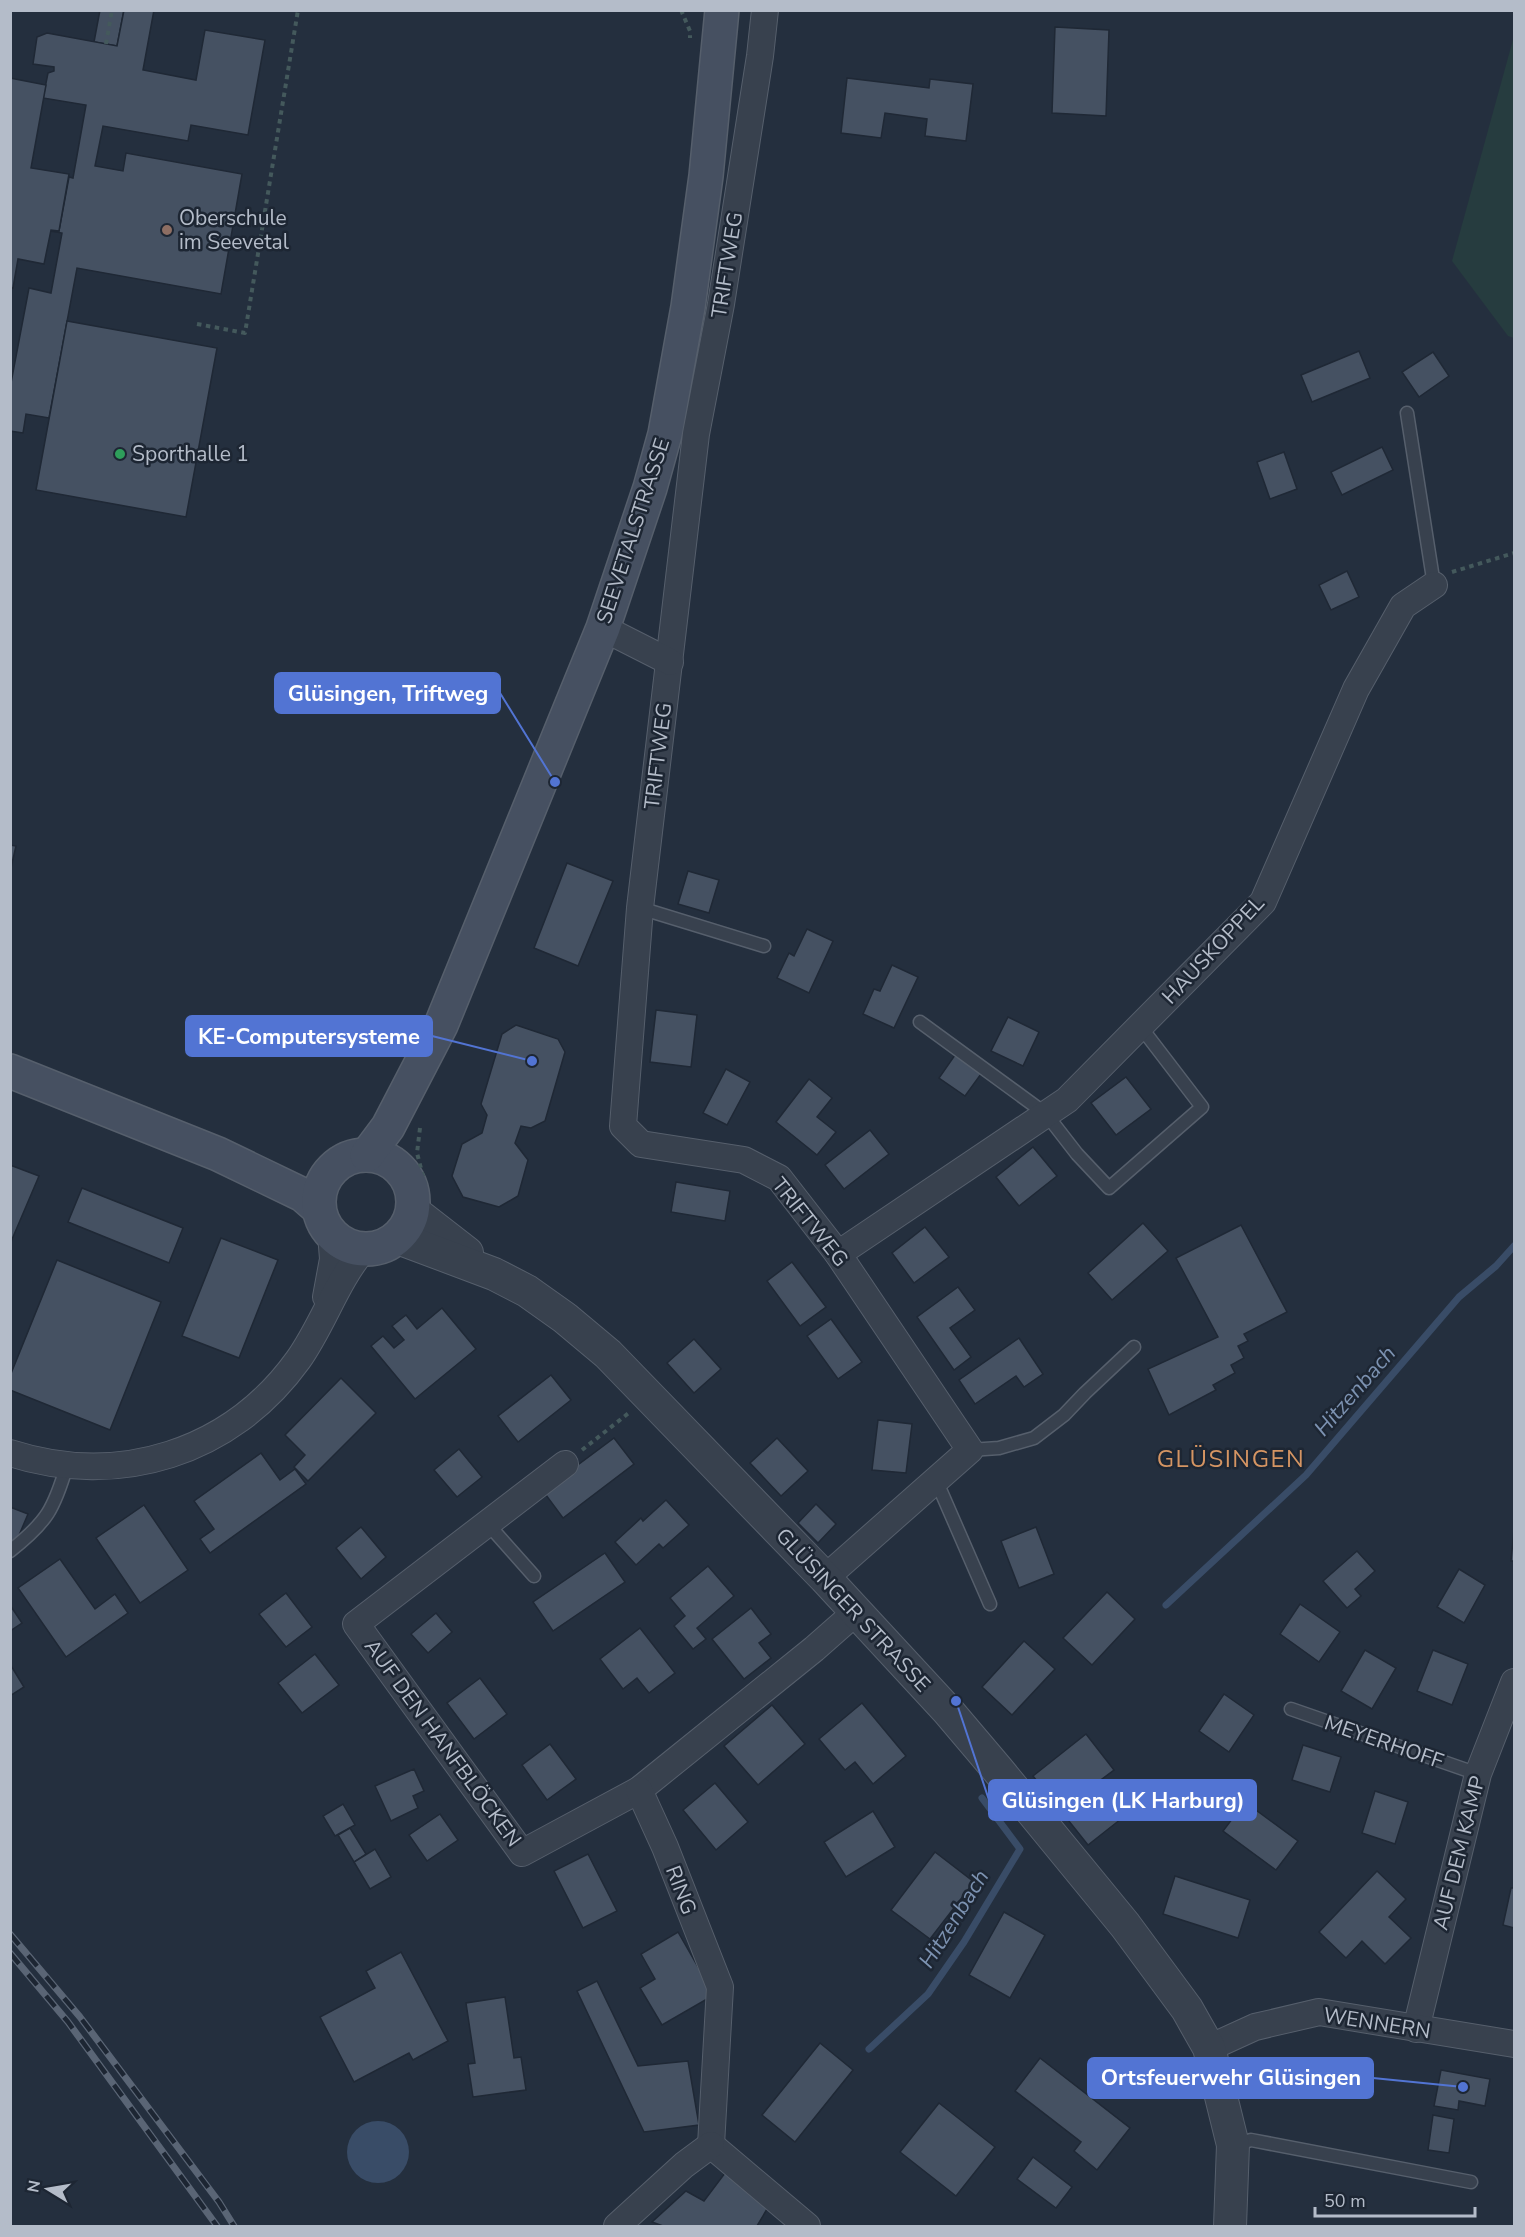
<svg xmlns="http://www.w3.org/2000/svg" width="1525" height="2237" font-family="'Nunito Sans',sans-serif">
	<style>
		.green { fill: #263c3f }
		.water { fill: #394c67 }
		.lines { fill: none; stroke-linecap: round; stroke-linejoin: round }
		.stream { stroke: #394c67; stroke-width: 7 }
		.building { fill: #455162; stroke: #1f2835; stroke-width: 1.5 }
		.service-casing { stroke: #565f6c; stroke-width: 15 }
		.minor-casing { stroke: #565f6c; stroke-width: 28 }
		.tertiary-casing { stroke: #565f6c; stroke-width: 34 }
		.secondary-casing { stroke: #565f6c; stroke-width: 36 }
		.path { stroke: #44595c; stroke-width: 4; stroke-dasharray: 4.5 4.5; stroke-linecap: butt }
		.service { stroke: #38414e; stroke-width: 12 }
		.minor { stroke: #38414e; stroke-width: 26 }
		.tertiary { stroke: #38414e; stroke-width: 32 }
		.secondary { stroke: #465061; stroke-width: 33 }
		.rail-casing { stroke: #5a6575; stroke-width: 7 }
		.rail { stroke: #1d2633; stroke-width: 4.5; stroke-dasharray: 14; stroke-linecap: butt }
		.education-dot { fill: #8d6e63; stroke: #1d2633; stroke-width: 2 }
		.leisure-dot { fill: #2e9e5b; stroke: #1d2633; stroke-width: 2 }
		.labels { text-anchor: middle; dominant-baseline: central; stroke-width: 5; stroke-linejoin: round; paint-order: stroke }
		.poi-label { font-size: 21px; fill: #b4bcc9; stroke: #1d2633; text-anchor: start }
		.street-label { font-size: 21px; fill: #b4bcc9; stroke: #1d2633 }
		.water-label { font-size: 22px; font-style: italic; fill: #7c92b1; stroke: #1d2633 }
		.quarter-label { font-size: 24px; letter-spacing: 1.5px; fill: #d59563; stroke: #1d2633 }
		.leader { fill: none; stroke: #5274d3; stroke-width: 2 }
		.callout-dot { fill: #5274d3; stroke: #1d2633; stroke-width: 2 }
		.callout { fill: #5274d3; stroke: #5274d3; stroke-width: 2 }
		.callout-label { font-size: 22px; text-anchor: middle; font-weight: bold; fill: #fff }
	</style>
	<rect width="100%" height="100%" fill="#242f3e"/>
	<polygon class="green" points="1514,36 1514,338 1508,336 1452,261"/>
	<circle class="water" cx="378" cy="2152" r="31"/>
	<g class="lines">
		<g class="stream">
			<polyline points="1166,1605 1306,1475 1459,1297 1496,1266 1514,1246"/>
			<polyline points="869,2049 928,1994 964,1942 1020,1849 982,1798"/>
		</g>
	</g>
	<g class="building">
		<polygon points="100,10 124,10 117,46 94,42"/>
		<polygon points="124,10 154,10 143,70 196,80 205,30 265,40 248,135 191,125 188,141 103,126 95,166 123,171 126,153 242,174 221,294 77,268 49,418 26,414 23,433 10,431 10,388 29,288 51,293 62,233 50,231 51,230 59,231 69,177 73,178 86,105 43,98 48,73 54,71 54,67 33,64 37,37 47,33 117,46"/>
		<polygon points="1055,27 1109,30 1106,116 1052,113"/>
		<polygon points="10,78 46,85 31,168 69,174 59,231 51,230 44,264 18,259 13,288 10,288"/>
		<polygon points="847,78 929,88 930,79 973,84 966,141 925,136 927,119 885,113 881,138 841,133"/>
		<polygon points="67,321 217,348 186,517 36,490"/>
		<polygon points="1359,351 1370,378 1312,402 1301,375"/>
		<polygon points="1433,352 1449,376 1419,397 1402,372"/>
		<polygon points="1382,447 1393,470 1342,495 1331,472"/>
		<polygon points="1284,452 1297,489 1270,499 1257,462"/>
		<polygon points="1347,571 1359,597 1331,610 1319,585"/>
		<polygon points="10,845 16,846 10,872"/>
		<polygon points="567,863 613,881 578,966 534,948"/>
		<polygon points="688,871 719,880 709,913 678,904"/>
		<polygon points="807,929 833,941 809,993 777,978 789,953 794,956"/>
		<polygon points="892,965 918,977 894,1028 863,1014 874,989 880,991"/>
		<polygon points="656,1010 697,1015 691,1067 650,1062"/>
		<polygon points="1008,1017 1039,1032 1023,1066 991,1051"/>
		<polygon points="516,1025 558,1039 565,1052 545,1121 531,1128 521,1126 515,1143 528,1160 518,1196 499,1207 463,1197 452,1176 462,1144 482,1133 487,1115 481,1104 502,1034"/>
		<polygon points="955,1055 981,1074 965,1096 939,1078"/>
		<polygon points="726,1069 750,1082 727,1125 703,1113"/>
		<polygon points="1126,1077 1151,1109 1116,1135 1091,1103"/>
		<polygon points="809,1079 832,1098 817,1117 836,1132 817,1155 776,1122"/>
		<polygon points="870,1130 889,1154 844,1189 825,1165"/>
		<polygon points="1033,1147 1057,1176 1019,1206 996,1177"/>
		<polygon points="10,1165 39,1176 10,1244"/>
		<polygon points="676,1182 730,1191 725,1221 671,1212"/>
		<polygon points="82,1188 183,1228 169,1263 68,1222"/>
		<polygon points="1143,1223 1168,1251 1112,1300 1088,1273"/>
		<polygon points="1241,1225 1287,1312 1244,1334 1248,1341 1238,1346 1244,1358 1231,1365 1235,1373 1213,1385 1216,1390 1169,1415 1148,1369 1218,1337 1176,1258"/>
		<polygon points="925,1227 949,1257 914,1283 892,1253"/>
		<polygon points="221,1238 278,1260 239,1358 182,1336"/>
		<polygon points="57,1260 161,1302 110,1430 10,1390 10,1376"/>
		<polygon points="792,1262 826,1307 800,1326 767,1281"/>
		<polygon points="958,1287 975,1310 950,1328 971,1357 954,1370 917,1317"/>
		<polygon points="442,1308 476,1349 415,1399 371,1346 383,1336 394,1348 404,1340 392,1326 406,1315 417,1329"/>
		<polygon points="831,1319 862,1362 838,1379 807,1336"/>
		<polygon points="1019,1338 1043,1374 1024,1387 1016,1376 975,1404 959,1380"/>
		<polygon points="694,1339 721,1369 694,1393 667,1363"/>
		<polygon points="551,1375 571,1400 518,1442 498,1416"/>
		<polygon points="341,1378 376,1413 308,1481 294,1467 305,1455 285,1435"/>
		<polygon points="878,1420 912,1424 906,1473 872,1470"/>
		<polygon points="614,1438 634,1464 563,1518 543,1491"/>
		<polygon points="777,1438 808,1471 781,1496 750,1463"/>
		<polygon points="459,1449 482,1477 457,1497 434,1470"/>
		<polygon points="261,1453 280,1480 295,1469 306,1484 210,1553 200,1539 214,1529 194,1501"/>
		<polygon points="666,1500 689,1525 663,1548 659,1544 636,1565 615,1542 641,1518 643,1521"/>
		<polygon points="816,1504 836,1524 818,1543 798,1523"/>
		<polygon points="144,1505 188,1570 140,1603 96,1538"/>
		<polygon points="10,1507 28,1514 17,1540 10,1542"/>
		<polygon points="361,1527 386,1557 361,1579 336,1548"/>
		<polygon points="1036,1527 1054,1574 1019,1588 1001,1541"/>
		<polygon points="1514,1530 1514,1561 1511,1561"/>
		<polygon points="1357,1551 1375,1571 1355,1589 1361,1596 1347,1608 1323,1581"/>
		<polygon points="605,1553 625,1582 553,1631 533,1602"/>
		<polygon points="60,1559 95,1609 115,1594 128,1613 66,1657 18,1588"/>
		<polygon points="708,1566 734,1596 697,1628 706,1639 693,1649 674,1626 685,1616 670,1598"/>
		<polygon points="1459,1569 1485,1585 1464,1623 1437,1607"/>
		<polygon points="1107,1592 1135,1619 1092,1665 1063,1638"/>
		<polygon points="286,1593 312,1627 286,1647 259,1614"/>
		<polygon points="1300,1604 1340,1632 1319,1662 1280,1634"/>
		<polygon points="10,1605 22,1623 10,1631"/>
		<polygon points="751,1608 771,1634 759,1643 771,1658 744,1679 712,1639"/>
		<polygon points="436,1613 452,1632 428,1653 411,1634"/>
		<polygon points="640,1628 675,1673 649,1693 637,1678 623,1689 600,1659"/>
		<polygon points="1024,1641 1055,1669 1012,1715 982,1687"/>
		<polygon points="1365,1650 1396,1668 1372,1709 1341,1691"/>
		<polygon points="1433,1650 1468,1664 1452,1705 1417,1691"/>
		<polygon points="315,1654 339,1685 302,1713 278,1683"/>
		<polygon points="10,1664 24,1687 10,1696"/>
		<polygon points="480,1678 507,1714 474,1739 447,1703"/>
		<polygon points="1224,1694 1254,1715 1229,1752 1199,1731"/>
		<polygon points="862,1703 906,1756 873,1784 855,1762 845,1770 819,1739"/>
		<polygon points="772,1705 805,1744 758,1785 724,1746"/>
		<polygon points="1086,1734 1114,1770 1094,1785 1121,1819 1088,1845 1033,1776"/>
		<polygon points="550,1744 576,1779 547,1800 522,1765"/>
		<polygon points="1303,1745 1341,1757 1330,1792 1292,1780"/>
		<polygon points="414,1769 424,1791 413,1796 418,1808 391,1821 375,1786"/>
		<polygon points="715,1783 748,1822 716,1850 683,1810"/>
		<polygon points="1375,1791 1408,1802 1395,1844 1362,1833"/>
		<polygon points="1245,1802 1298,1841 1276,1870 1223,1831"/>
		<polygon points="343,1804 355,1825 335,1836 323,1816"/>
		<polygon points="873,1811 895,1847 846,1877 824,1842"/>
		<polygon points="440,1814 458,1840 427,1861 409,1835"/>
		<polygon points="350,1828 366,1854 354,1862 338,1835"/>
		<polygon points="375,1849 391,1877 370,1889 354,1862"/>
		<polygon points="935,1852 974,1882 930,1939 891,1910"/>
		<polygon points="588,1854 617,1911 583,1928 554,1871"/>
		<polygon points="1377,1871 1406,1899 1389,1917 1411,1938 1385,1964 1362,1941 1346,1958 1319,1932"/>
		<polygon points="1175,1876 1250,1900 1238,1938 1163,1914"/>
		<polygon points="1511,1888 1514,1888 1514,1928 1503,1925"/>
		<polygon points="1004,1912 1045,1935 1010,1998 969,1975"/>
		<polygon points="678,1932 714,1995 662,2025 640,1988 655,1979 641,1954"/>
		<polygon points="401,1952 448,2041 413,2060 409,2053 354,2082 320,2017 375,1988 366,1971"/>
		<polygon points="597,1981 638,2066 688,2061 699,2125 644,2132 577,1991"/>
		<polygon points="505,1997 514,2058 521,2057 526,2090 473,2097 468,2064 475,2063 466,2003"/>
		<polygon points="820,2043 853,2070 795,2142 762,2115"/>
		<polygon points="1040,2058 1130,2128 1097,2170 1074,2151 1081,2142 1015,2091"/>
		<polygon points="1441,2070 1490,2079 1485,2106 1459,2101 1458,2110 1434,2106"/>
		<polygon points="939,2103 995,2147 956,2196 900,2152"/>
		<polygon points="1433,2115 1454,2119 1449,2153 1428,2150"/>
		<polygon points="1033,2157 1072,2187 1056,2208 1017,2179"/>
		<polygon points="725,2173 770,2204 757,2226 663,2226 652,2222 686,2191 704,2201"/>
	</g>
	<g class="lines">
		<g class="service-casing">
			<g id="service">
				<polyline points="1407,413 1434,585"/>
				<polyline points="640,908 764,946"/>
				<polyline points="920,1022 1046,1114 1077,1154 1109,1188 1202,1107 1140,1026"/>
				<polyline points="970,1450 999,1448 1034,1438 1064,1415 1085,1393 1134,1347"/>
				<polyline points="936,1480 990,1604"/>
				<polyline points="487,1523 534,1576"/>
				<path d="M10,1551c37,-29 44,-42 57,-86"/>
				<polyline points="1291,1709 1478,1774"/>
				<polyline points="1234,2145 1251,2140 1471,2182"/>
			</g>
		</g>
		<g class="minor-casing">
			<g id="minor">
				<polyline points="765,10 760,56 721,304 696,434 640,908 623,1126 641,1144 744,1160 779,1178 838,1254 970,1450 825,1578"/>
				<polyline points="603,628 670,662"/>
				<polyline points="838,1254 1067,1100 1263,902 1356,689 1403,606 1434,585"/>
				<polyline points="326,1297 333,1259 331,1234"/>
				<path d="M10,1453c109,35 221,0 288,-93 25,-35 38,-78 65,-110"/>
				<polyline points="565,1464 356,1624 522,1853 639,1790 814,1649 856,1612"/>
				<polyline points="639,1790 665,1847 720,1987 711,2145"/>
				<polyline points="1416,2029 1478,1774 1514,1682"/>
				<polyline points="1209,2048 1255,2027 1319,2012 1514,2044"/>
				<polyline points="711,2145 807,2226"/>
				<polyline points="617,2226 684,2165 711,2145"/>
			</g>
		</g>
		<g class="tertiary-casing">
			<g id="tertiary">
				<polyline points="413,1211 467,1253"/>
				<polyline points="398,1238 494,1274 527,1291 565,1318 608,1354 825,1578 948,1711 998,1770 1125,1925 1187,2009 1209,2048 1233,2145 1230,2226"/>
			</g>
		</g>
		<g class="secondary-casing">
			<g id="secondary">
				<polyline points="10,1071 218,1154 303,1195 319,1209"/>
				<circle cx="366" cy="1202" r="47"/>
				<polyline points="367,1155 388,1127 441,1025 603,628 650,488 665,434 688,307 706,176 722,10"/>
			</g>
		</g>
		<g class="path">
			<polyline points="681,10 690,31 690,38"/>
			<polyline points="106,44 112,10"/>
			<polyline points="197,324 245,333 298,10"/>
			<polyline points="1452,572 1514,553"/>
			<polyline points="420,1128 417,1153 426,1188"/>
			<polyline points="582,1450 630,1412"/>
		</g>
		<use href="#service" class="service"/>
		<use href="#minor" class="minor"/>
		<use href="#tertiary" class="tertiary"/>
		<use href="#secondary" class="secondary"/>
		<g class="rail-casing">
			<g id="rail">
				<polyline points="10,1934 80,2017 219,2202 234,2226"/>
				<polyline points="10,1953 68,2022 217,2226"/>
			</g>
		</g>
		<use href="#rail" class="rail"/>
	</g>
	<circle class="education-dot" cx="167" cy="230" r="6"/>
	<circle class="leisure-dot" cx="120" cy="454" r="6"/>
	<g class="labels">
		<g class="poi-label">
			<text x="179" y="218">Oberschule<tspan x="179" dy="24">im Seevetal</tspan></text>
			<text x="132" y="454">Sporthalle 1</text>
		</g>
		<g class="street-label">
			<text transform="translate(727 265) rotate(-81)">TRIFTWEG</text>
			<text transform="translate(633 531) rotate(-72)">SEEVETALSTRASSE</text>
			<text transform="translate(658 756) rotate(-83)">TRIFTWEG</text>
			<text transform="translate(1213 950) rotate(-47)">HAUSKOPPEL</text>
			<text transform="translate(810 1222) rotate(51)">TRIFTWEG</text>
			<text transform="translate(853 1610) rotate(47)">GLÜSINGER STRASSE</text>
			<text transform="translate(1384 1742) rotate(19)">MEYERHOFF</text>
			<text transform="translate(443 1743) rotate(54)">AUF DEN HANFBLÖCKEN</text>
			<text transform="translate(1459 1853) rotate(-76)">AUF DEM KAMP</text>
			<text transform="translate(681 1890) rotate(69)">RING</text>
			<text transform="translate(1377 2023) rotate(9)">WENNERN</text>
		</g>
		<g class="water-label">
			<text transform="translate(1355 1391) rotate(-49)">Hitzenbach</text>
			<text transform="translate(954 1919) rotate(-58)">Hitzenbach</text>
		</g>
		<g class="quarter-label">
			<text x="1231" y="1459">GLÜSINGEN</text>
		</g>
	</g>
	<path class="leader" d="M555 782L500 693M532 1061L432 1036M956 1701L989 1800M1463 2087L1373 2078"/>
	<g class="callout-dot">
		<circle cx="555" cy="782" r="6"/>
		<circle cx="532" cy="1061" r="6"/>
		<circle cx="956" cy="1701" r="6"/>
		<circle cx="1463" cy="2087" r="6"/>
	</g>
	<g class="callout">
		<rect x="275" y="673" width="225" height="40" rx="6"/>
		<rect x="186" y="1016" width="246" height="40" rx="6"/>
		<rect x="989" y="1780" width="267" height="40" rx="6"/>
		<rect x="1088" y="2058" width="285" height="40" rx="6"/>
	</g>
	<g class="callout-label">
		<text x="388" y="701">Glüsingen, Triftweg</text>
		<text x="309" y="1044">KE-Computersysteme</text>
		<text x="1123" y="1808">Glüsingen (LK Harburg)</text>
		<text x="1231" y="2085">Ortsfeuerwehr Glüsingen</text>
	</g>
	<rect width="1525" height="2237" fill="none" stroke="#b4bcc9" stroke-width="24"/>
	<g transform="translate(48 2189) rotate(281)" stroke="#1d2633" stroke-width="4.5" paint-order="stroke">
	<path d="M0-4.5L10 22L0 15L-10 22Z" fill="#b4bcc9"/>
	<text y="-9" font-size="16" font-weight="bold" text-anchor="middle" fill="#b4bcc9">N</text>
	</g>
	<path d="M1315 2207v9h160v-9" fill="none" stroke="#b4bcc9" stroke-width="3"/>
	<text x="1324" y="2207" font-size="18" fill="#b4bcc9" stroke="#1d2633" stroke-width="4.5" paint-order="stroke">50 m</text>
</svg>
